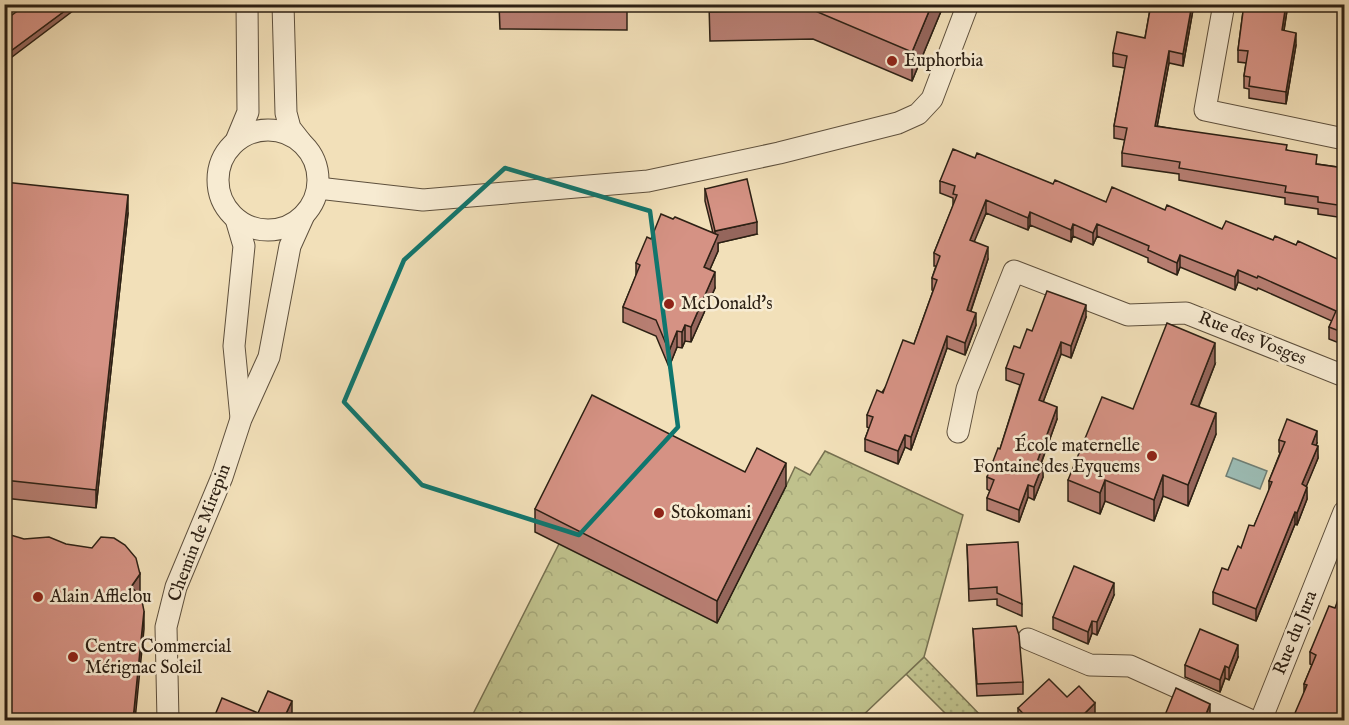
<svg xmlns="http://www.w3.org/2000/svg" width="1349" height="725" font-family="'IM FELL English',serif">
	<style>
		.grass { fill: url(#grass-dots); stroke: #767050; stroke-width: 1.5 }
		.forest { fill: url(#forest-crowns); stroke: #767050; stroke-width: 1.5 }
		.water { fill: #9cbcb4; stroke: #6f7e74; stroke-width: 1.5 }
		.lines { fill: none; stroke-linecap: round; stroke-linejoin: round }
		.minor-casing { stroke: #5e503d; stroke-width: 23 }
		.minor { stroke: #f7ebd2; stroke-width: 21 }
		.wall { fill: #b77e72; stroke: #2c2014; stroke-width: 1.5 }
		.shaded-wall { fill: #95665c; stroke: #2c2014; stroke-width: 1.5 }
		.building { fill: #d59284; stroke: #2c2014; stroke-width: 1.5 }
		.marked { fill: none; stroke: #0f766e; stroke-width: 4.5; stroke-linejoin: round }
		.poi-dot { fill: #8f2418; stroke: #f7ebd2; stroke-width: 2 }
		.labels { text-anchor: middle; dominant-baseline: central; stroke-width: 5; stroke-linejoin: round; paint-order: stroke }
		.poi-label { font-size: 18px; fill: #2c2014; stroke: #f7ebd2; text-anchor: start }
		.street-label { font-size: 18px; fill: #2c2014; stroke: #f7ebd2 }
	</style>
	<defs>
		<pattern id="grass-dots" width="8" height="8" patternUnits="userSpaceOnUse" patternTransform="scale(1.5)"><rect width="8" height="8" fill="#bfc18c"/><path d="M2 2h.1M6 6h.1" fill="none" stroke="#a4a678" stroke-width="1.8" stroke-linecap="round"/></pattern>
		<pattern id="forest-crowns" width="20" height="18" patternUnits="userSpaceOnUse" patternTransform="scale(1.5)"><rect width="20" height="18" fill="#bfc18c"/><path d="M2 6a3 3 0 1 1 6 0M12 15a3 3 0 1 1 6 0" fill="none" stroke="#a4a678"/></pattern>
	</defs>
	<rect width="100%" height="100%" fill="#f2e0b9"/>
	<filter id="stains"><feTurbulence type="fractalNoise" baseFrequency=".00333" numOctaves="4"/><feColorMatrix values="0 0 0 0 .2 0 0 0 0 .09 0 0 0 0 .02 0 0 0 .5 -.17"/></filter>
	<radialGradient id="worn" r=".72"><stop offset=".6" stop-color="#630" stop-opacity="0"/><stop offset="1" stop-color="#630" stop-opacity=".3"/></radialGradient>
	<polygon class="grass" points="924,657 985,720 952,720 906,674"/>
	<polygon class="forest" points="825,451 963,515 924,657 858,720 535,720 520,712 516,720 470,720 559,544 786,486 795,467 810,475"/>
	<polygon class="water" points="1233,458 1267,471 1260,489 1226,476"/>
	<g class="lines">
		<g class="minor-casing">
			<g id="minor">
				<polyline points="283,4 286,113 290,128 301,142"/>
				<polyline points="1224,4 1205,110 1344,139"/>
				<circle cx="268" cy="180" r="50"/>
				<polyline points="236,141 248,112 247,4"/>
				<polyline points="318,188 423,200 648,181 779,153 898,123 918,114 932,99 968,4"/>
				<polyline points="236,219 244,246 234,346 241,418"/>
				<polyline points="958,432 967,389 1014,271 1128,315 1186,313 1344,376"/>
				<polyline points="1028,639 1090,665 1130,666 1250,720"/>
				<polyline points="168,720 166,627 176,587 222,477 241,419 269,357 290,246 304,215"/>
				<polyline points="1261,720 1344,512"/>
			</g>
		</g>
		<use href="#minor" class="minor"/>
	</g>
	<g class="wall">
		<polygon points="499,4 627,4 627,30 500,29"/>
		<polygon points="709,4 944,4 912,81 813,39 710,41"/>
		<polygon points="1151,4 1194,4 1183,66 1169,63 1157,126 1287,150 1317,164 1344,168 1344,218 1318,214 1318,209 1285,204 1285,198 1179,180 1179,174 1122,166 1122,153 1125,140 1114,138 1114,126 1125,68 1113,66 1113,53 1145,38"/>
		<polygon points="1244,4 1288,4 1284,31 1296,45 1286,104 1249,98 1249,89 1244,88 1244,76 1246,63 1238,62 1238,50"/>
		<polygon points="1344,6 1344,33 1338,24 1338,11"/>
		<polygon points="975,158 1106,202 1165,210 1222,229 1296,245 1344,262 1344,345 1329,339 1329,327 1332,321 1258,288 1257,290 1238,282 1235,290 1180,267 1177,275 1148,262 1148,258 1097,236 1093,245 1073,236 1071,242 1030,225 1028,230 986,213 974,241 988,259 971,311 976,325 965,355 947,348 911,450 905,447 898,464 865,451 865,439 869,428 867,427 867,415 914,344 933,291 932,290 932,278 936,266 934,266 934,253 953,206 953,198 940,193 940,181"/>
		<polygon points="4,182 128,213 96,508 4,498"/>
		<polygon points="705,189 757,234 718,243 718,251 710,269 715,288 691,342 685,341 682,348 677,347 669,367 656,336 623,322 623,307 636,276 636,263 651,239 673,219 713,233 705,201"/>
		<polygon points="1086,317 1071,358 1061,354 1043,402 1057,419 1041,464 1043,477 1034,500 1028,497 1019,522 987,510 987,498 990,491 987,489 987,477 1000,449 1020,385 1006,380 1006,368 1032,331"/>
		<polygon points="1215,364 1199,406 1216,434 1188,506 1163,496 1154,521 1105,501 1100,514 1068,501 1068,480 1133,409"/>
		<polygon points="1279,440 1317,443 1316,445 1318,458 1306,486 1307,499 1297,525 1295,524 1256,621 1213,604 1213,592 1228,570 1254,526 1269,492 1269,481 1280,453 1279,452"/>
		<polygon points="745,472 786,486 717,623 535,532 535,509"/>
		<polygon points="967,545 1022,604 1022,616 997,605 997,599 969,601"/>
		<polygon points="1114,595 1097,635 1092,633 1088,644 1053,629 1053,617"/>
		<polygon points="1335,608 1304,693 1304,684 1312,665 1310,664 1310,652"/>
		<polygon points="973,629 1023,682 1023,694 977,696"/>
		<polygon points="1238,657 1229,680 1225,678 1220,692 1185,677 1185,665"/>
		<polygon points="1067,697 1095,715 1090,720 1018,720 1018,708"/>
	</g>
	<g class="shaded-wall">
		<polygon points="74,4 82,4 4,63 4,56"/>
		<polygon points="932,4 944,4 912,81 912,52"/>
		<polygon points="1192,4 1194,4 1183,66 1183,54"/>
		<polygon points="1286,4 1288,4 1282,42 1282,30"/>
		<polygon points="1296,33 1296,45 1286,104 1286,92"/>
		<polygon points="1169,51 1169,63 1155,138 1155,126"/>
		<polygon points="128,195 128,213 96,508 96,490"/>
		<polygon points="986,200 986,213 970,252 970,240"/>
		<polygon points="1030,212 1030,225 1028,230 1028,218"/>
		<polygon points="757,222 757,234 718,243 718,251 704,283 704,267 715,241 715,231"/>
		<polygon points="1073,224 1073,236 1071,242 1071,230"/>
		<polygon points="1097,224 1097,236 1093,245 1093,233"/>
		<polygon points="988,247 988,259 967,322 967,310"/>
		<polygon points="1180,255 1180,267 1177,275 1177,263"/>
		<polygon points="1238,270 1238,282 1235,290 1235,277"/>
		<polygon points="715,272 715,288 691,342 691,327"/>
		<polygon points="1086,305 1086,317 1071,358 1071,346"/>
		<polygon points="976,313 976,325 965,355 965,343"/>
		<polygon points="685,325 685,341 682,348 682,332"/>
		<polygon points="677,331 677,347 669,367 669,351"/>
		<polygon points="947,336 947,348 911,450 911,437"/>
		<polygon points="1061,342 1061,354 1039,413 1039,400"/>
		<polygon points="1215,343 1215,364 1191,425 1191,404"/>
		<polygon points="1057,407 1057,419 1037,474 1037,462"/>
		<polygon points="1216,413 1216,434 1188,506 1188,485"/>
		<polygon points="1317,431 1317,443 1312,456 1312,444"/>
		<polygon points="905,435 905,447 898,464 898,451"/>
		<polygon points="1318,446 1318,458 1302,497 1302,484"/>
		<polygon points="786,463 786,486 717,623 717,601"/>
		<polygon points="1043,464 1043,477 1034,500 1034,487"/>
		<polygon points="1163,475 1163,496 1154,521 1154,500"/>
		<polygon points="1105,480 1105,501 1100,514 1100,493"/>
		<polygon points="1028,485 1028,497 1019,522 1019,510"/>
		<polygon points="1307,487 1307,499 1297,525 1297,513"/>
		<polygon points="1295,512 1295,524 1256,621 1256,609"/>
		<polygon points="140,574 140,592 131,605 131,587"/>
		<polygon points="1114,583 1114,595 1097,635 1097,622"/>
		<polygon points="144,611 144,629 135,720 133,720"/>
		<polygon points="1092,621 1092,633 1088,644 1088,632"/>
		<polygon points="1238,645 1238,657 1229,680 1229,668"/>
		<polygon points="1225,666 1225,678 1220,692 1220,680"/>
		<polygon points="292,701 292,713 289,720 283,720"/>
		<polygon points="1095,703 1095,715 1090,720 1078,720"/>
		<polygon points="1210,704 1210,716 1208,720 1204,720"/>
	</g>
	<g class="building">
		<polygon points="27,4 74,4 4,56 4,21"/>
		<rect x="500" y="4" width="127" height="3"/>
		<polygon points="710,4 932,4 912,52 813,10 710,12"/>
		<polygon points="1151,4 1192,4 1183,54 1169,51 1155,126 1287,145 1286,150 1317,155 1316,164 1344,168 1344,206 1318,202 1318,197 1285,192 1286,186 1179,168 1180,162 1122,153 1127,128 1114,126 1127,56 1113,53 1117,32 1145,38"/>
		<polygon points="1244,4 1286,4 1282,30 1296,33 1286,92 1249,86 1250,77 1244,76 1248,51 1238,50"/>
		<polygon points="1344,6 1344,21 1338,11"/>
		<polygon points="953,149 975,158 977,153 1053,184 1055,180 1106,202 1112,187 1165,210 1167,205 1222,229 1226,221 1273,240 1275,236 1296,245 1298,241 1344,262 1344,333 1329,327 1336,311 1258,276 1257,278 1238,270 1235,277 1180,255 1177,263 1148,250 1149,246 1097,224 1093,233 1073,224 1071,230 1030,212 1028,218 986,200 970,240 988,247 967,310 976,313 965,343 947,336 911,437 905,435 898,451 865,439 873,417 867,415 877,390 883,393 903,340 914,344 937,280 932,278 940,256 934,253 957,195 953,194 955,186 940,181"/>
		<polygon points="747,179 757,222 715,231 705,189"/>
		<polygon points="4,182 128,195 96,490 4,480"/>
		<polygon points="661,214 673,219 675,217 718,235 704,267 715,272 691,327 685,325 682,332 677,331 669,351 656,320 623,307 640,265 636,263 647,237 651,239"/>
		<polygon points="1047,291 1086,305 1071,346 1061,342 1039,400 1057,407 1037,462 1043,464 1034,487 1028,485 1019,510 987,498 994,480 987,477 998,448 1000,449 1024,374 1006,368 1014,346 1020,348 1027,329 1032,331"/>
		<polygon points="1167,323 1215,343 1191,404 1216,413 1188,485 1163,475 1154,500 1105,480 1100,493 1068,480 1102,397 1133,409"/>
		<polygon points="592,395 745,472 757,448 786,463 717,601 535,509"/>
		<polygon points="1287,419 1317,431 1312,444 1318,446 1302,484 1307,487 1297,513 1295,512 1256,609 1213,592 1222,568 1228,570 1238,546 1241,548 1249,525 1254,526 1272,482 1269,481 1285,442 1279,440"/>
		<polygon points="4,533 24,539 49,537 66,544 92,548 101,537 114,538 125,545 136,558 140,574 131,587 141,596 144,611 133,720 4,720"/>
		<polygon points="1018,542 1022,604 997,593 997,587 969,589 967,545"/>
		<polygon points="1074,566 1114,583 1097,622 1092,621 1088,632 1053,617"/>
		<polygon points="1341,592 1344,593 1344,718 1343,720 1292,720 1307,685 1304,684 1316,655 1310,652 1329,606 1335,608"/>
		<polygon points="1016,626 1019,635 1023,682 977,684 973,629"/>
		<polygon points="1200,629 1238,645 1229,668 1225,666 1220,680 1185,665"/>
		<polygon points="1049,679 1067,697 1079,686 1095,703 1078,720 1029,720 1018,708"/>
		<polygon points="1176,688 1210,704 1204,719 1207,720 1163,720"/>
		<polygon points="268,691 292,701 283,720 213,720 222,698 258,713"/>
	</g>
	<path class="marked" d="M505,168l145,43 28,216 -99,108 -157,-50 -78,-83 60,-142z"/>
	<g class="poi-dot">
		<circle cx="892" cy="61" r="6"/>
		<circle cx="669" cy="304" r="6"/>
		<circle cx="1152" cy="456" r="6"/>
		<circle cx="659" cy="513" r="6"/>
		<circle cx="38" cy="597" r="6"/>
		<circle cx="73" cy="657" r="6"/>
	</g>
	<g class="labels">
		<g class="poi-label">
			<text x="904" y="61">Euphorbia</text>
			<text x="681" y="304">McDonald's</text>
			<text x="1140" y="446" text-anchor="end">École maternelle<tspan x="1140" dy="21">Fontaine des Eyquems</tspan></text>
			<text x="671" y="513">Stokomani</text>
			<text x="50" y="597">Alain Afflelou</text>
			<text x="85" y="647">Centre Commercial<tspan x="85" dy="21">Mérignac Soleil</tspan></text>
		</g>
		<g class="street-label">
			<text transform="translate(1252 339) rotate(22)">Rue des Vosges</text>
			<text transform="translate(200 533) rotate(-69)">Chemin de Mirepin</text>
			<text transform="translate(1296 633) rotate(-68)">Rue du Jura</text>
		</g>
	</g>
	<rect width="1349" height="725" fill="none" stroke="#f2e0b9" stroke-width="24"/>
	<rect x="6" y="6" width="1337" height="713" fill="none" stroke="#2c2014" stroke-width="3"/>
	<rect x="12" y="12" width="1325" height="701" fill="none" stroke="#2c2014" stroke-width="1.5"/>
	<rect width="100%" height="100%" filter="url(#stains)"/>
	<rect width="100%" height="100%" fill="url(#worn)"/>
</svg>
